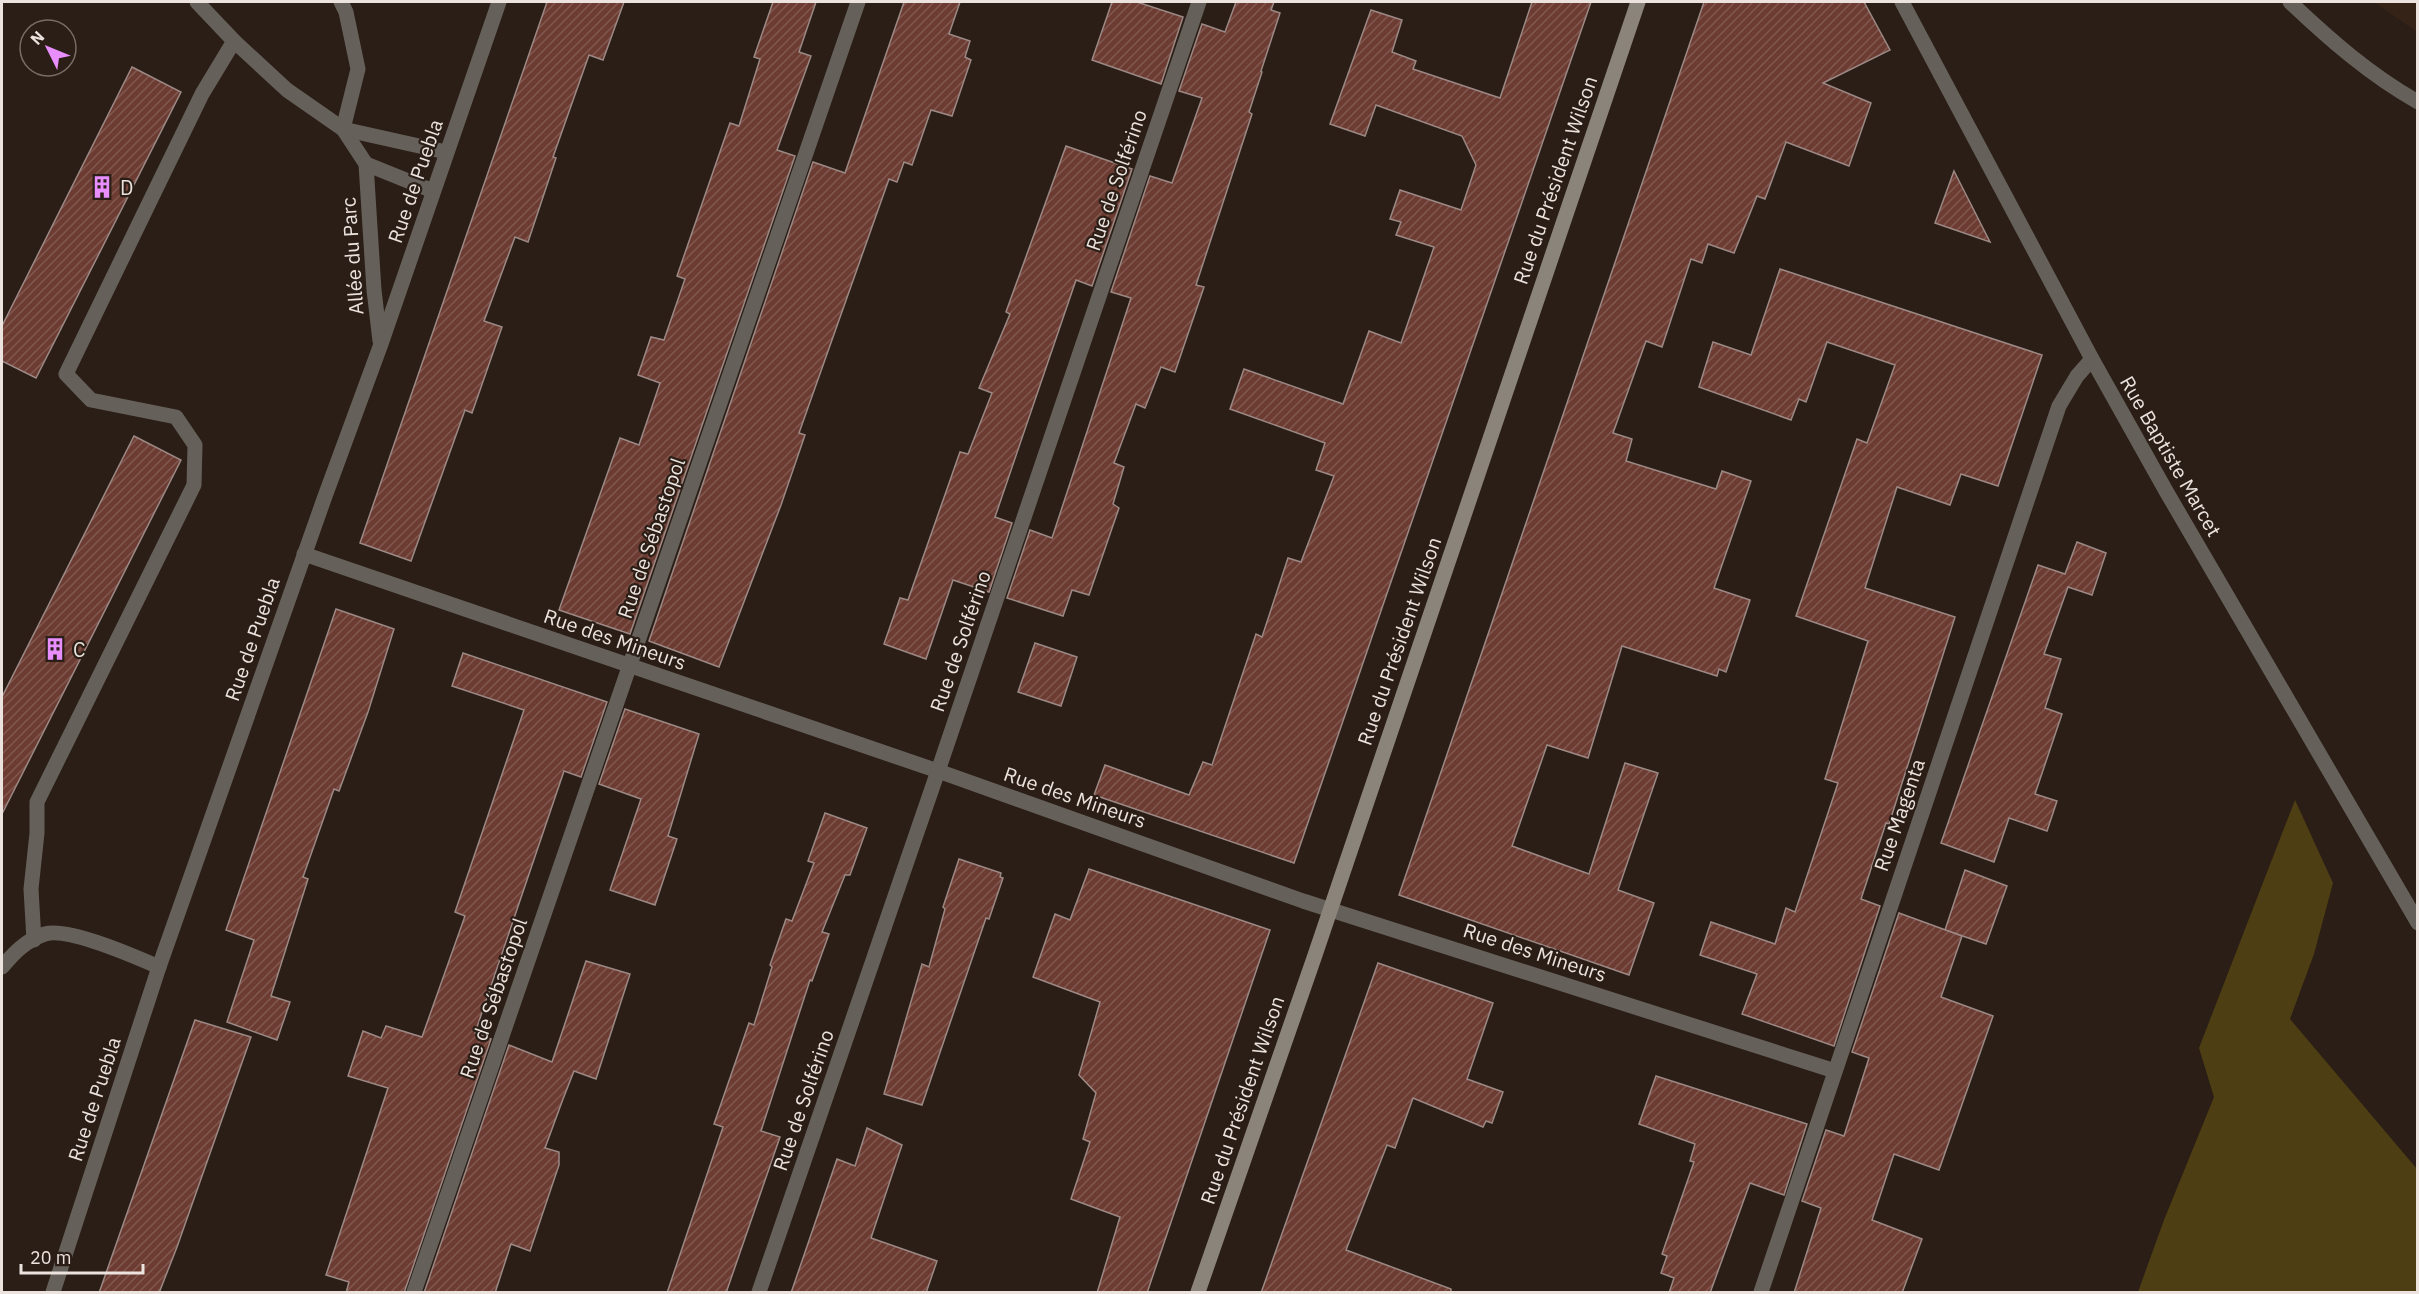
<svg xmlns="http://www.w3.org/2000/svg" width="2419" height="1294" font-family="'IBM Plex Sans',sans-serif">
	<style>
		.built { fill: #352318 }
		.green { fill: #4e3e13 }
		.building { fill: url(#building-hatch); stroke: #9c8985; stroke-width: 1.5 }
		.lines { fill: none; stroke-linecap: round; stroke-linejoin: round }
		.service { stroke: #65605a; stroke-width: 15 }
		.minor { stroke: #65605a; stroke-width: 15 }
		.tertiary { stroke: #65605a; stroke-width: 15 }
		.secondary { stroke: #8b847b; stroke-width: 15 }
		.labels { text-anchor: middle; dominant-baseline: central; stroke-width: 4.5; stroke-linejoin: round; paint-order: stroke }
		.street-label { font-size: 20px; fill: #ece3de; stroke: #2a1e16 }
		.poi-label { font-size: 20px; fill: #ece3de; stroke: #2a1e16; text-anchor: start }
	</style>
	<defs>
		<pattern id="building-hatch" width="6" height="6" patternUnits="userSpaceOnUse" patternTransform="scale(1.5)"><rect width="6" height="6" fill="#6c3c32"/><path d="M-1 1l2-2M0 6l6-6M5 7l2-2" fill="none" stroke="#81584f"/></pattern>
	</defs>
	<rect width="100%" height="100%" fill="#2a1e16"/>
	<polygon class="built" points="2374,2 2417,2 2417,32"/>
	<polygon class="green" points="2295,800 2333,883 2314,954 2290,1019 2417,1169 2417,1292 2138,1292 2164,1220 2214,1097 2199,1048"/>
	<g class="building">
		<polygon points="547,2 624,2 603,60 589,55 553,157 556,158 528,242 515,237 484,321 502,327 472,413 465,410 411,561 360,543"/>
		<polygon points="773,2 816,2 799,52 811,56 777,150 795,156 630,634 559,610 620,438 639,445 660,383 638,375 651,337 664,340 685,279 677,276 730,123 739,126 760,59 754,57"/>
		<polygon points="904,2 960,2 949,34 970,41 965,57 971,60 952,116 931,110 912,165 904,162 897,182 889,179 799,433 805,435 781,505 719,667 649,641 813,162 845,173"/>
		<polygon points="1112,2 1137,2 1183,17 1161,84 1092,60"/>
		<polygon points="1236,2 1274,2 1271,10 1280,13 1261,71 1262,72 1249,112 1252,114 1196,285 1204,287 1175,372 1161,367 1145,408 1136,404 1114,463 1124,467 1113,504 1119,508 1089,595 1072,590 1063,616 1007,598 1030,530 1052,538 1131,298 1111,292 1150,176 1172,183 1202,98 1179,91 1202,24 1225,32"/>
		<polygon points="1532,2 1591,2 1294,863 1094,795 1105,765 1189,795 1203,762 1212,765 1256,634 1262,637 1288,558 1301,562 1334,476 1316,470 1325,443 1230,409 1244,369 1343,404 1369,331 1401,343 1434,247 1396,235 1401,222 1390,219 1400,190 1461,210 1476,165 1462,136 1376,105 1365,136 1330,124 1371,10 1402,20 1392,52 1416,61 1413,69 1500,98"/>
		<polygon points="1704,2 1864,2 1890,50 1823,83 1871,103 1849,166 1786,142 1765,199 1757,196 1734,253 1708,244 1702,263 1691,259 1662,347 1646,341 1613,433 1632,439 1626,461 1716,489 1722,471 1751,481 1714,588 1750,600 1726,672 1719,669 1717,676 1622,646 1588,758 1547,745 1512,846 1589,874 1625,763 1658,773 1618,890 1654,903 1629,975 1399,895"/>
		<polygon points="132,67 181,92 36,378 2,361 2,326"/>
		<polygon points="1066,146 1132,169 1092,286 1076,280 995,517 1012,523 989,592 953,580 926,659 884,644 900,598 908,600 960,452 968,454 992,393 979,388 1010,314 1006,312"/>
		<polygon points="1954,171 1990,242 1935,223"/>
		<polygon points="1780,269 2042,355 1998,486 1961,474 1950,505 1897,487 1865,588 1955,617 1889,824 1886,823 1861,899 1880,906 1834,1046 1742,1014 1757,974 1700,955 1711,922 1775,944 1786,908 1795,912 1838,783 1825,779 1868,641 1796,616 1857,439 1867,443 1895,365 1827,342 1806,402 1799,399 1791,420 1699,387 1713,342 1751,355"/>
		<polygon points="134,436 181,460 2,814 2,697"/>
		<polygon points="2077,542 2106,553 2092,595 2068,587 2044,654 2061,659 2045,708 2062,714 2035,794 2057,801 2047,831 2009,818 1994,862 1941,843 2038,565 2065,574"/>
		<polygon points="336,609 394,629 368,712 339,791 334,789 303,877 308,879 271,996 290,1002 277,1040 227,1022 254,940 226,930"/>
		<polygon points="1035,643 1077,657 1061,706 1018,692"/>
		<polygon points="463,653 607,702 581,777 564,771 475,1033 491,1039 404,1293 346,1293 349,1282 326,1275 388,1088 348,1076 363,1031 381,1038 386,1026 422,1037 465,916 455,912 524,710 452,686"/>
		<polygon points="625,709 699,734 668,836 677,839 655,905 610,890 641,799 599,784"/>
		<polygon points="825,813 867,828 850,875 845,875 822,932 829,934 812,981 810,980 761,1131 780,1137 726,1293 667,1293 723,1127 714,1124 749,1023 754,1025 772,967 770,965 786,919 792,921 814,863 808,861"/>
		<polygon points="959,859 1001,873 1000,877 1003,878 989,919 986,918 922,1105 884,1094 922,964 929,967 945,909 943,907"/>
		<polygon points="1089,869 1270,930 1147,1293 1097,1293 1120,1217 1071,1199 1090,1142 1083,1139 1096,1093 1079,1075 1100,1002 1033,977 1055,914 1070,920"/>
		<polygon points="1965,870 2007,886 1986,944 1945,930"/>
		<polygon points="1899,913 1962,936 1941,997 1993,1016 1939,1170 1894,1154 1872,1220 1922,1239 1902,1293 1794,1293 1821,1208 1802,1201 1826,1130 1844,1136 1869,1058 1852,1052"/>
		<polygon points="586,961 630,974 596,1079 574,1071 563,1099 545,1148 559,1152 559,1165 530,1251 511,1244 495,1293 424,1293 509,1045 552,1062"/>
		<polygon points="1378,963 1493,1003 1467,1079 1503,1092 1492,1123 1486,1121 1483,1127 1413,1098 1395,1148 1387,1145 1346,1250 1451,1289 1451,1293 1261,1293"/>
		<polygon points="195,1020 251,1037 177,1247 159,1293 99,1293"/>
		<polygon points="1656,1076 1807,1124 1784,1195 1750,1183 1710,1293 1669,1293 1674,1278 1661,1273 1667,1256 1662,1254 1694,1162 1690,1161 1695,1144 1639,1124"/>
		<polygon points="867,1128 902,1145 871,1238 937,1261 926,1293 791,1293 837,1159 855,1166"/>
	</g>
	<g class="lines">
		<g class="service">
			<polyline points="34,940 31,889 37,833 37,802 194,485 195,445 176,417 91,400 66,374 202,94 234,41"/>
			<path d="M2,967c12,-14 24,-27 43,-33 23,-7 91,23 114,33"/>
		</g>
		<g class="minor">
			<polyline points="197,2 234,41 287,90 343,129 366,164 374,290 380,341"/>
			<polyline points="341,2 346,12 358,69 343,129"/>
			<path d="M2290,2c39,37 80,73 128,100"/>
			<polyline points="343,129 446,152"/>
			<polyline points="366,164 433,191"/>
			<polyline points="304,554 938,771 1303,901 1835,1071"/>
			<polyline points="53,1292 159,967 324,499 381,344 499,2"/>
			<polyline points="414,1292 858,2"/>
			<polyline points="759,1292 938,771 1199,2"/>
			<polyline points="1761,1292 2059,406 2077,376 2092,359"/>
		</g>
		<polyline class="tertiary" points="1902,2 2092,359 2166,491 2418,923"/>
		<polyline class="secondary" points="1198,1292 1314,958 1638,2"/>
	</g>
	<defs>
		<g id="building-bare" transform="scale(1.8)"><path d="M-4-6H4V6H1V3H-1V6H-4ZM-2.5-4.3h1.7v1.8h-1.7ZM.8-4.3h1.7v1.8H.8ZM-2.5-1h1.7V.8h-1.7ZM.8-1h1.7V.8H.8Z" fill="#e98efe" stroke="#2a1e16" stroke-width="2.5" paint-order="stroke"/></g>
	</defs>
	<g fill-rule="evenodd">
		<use href="#building-bare" x="102" y="187"/>
		<use href="#building-bare" x="55" y="649"/>
	</g>
	<g class="labels">
		<g class="street-label">
			<text transform="translate(1116 180) rotate(-71)">Rue de Solférino</text>
			<text transform="translate(1555 180) rotate(-71)">Rue du Président Wilson</text>
			<text transform="translate(415 181) rotate(-71)">Rue de Puebla</text>
			<text transform="translate(352 256) rotate(-94)">Allée du Parc</text>
			<text transform="translate(2171 456) rotate(60)">Rue Baptiste Marcet</text>
			<text transform="translate(651 538) rotate(-71)">Rue de Sébastopol</text>
			<text transform="translate(252 639) rotate(-71)">Rue de Puebla</text>
			<text transform="translate(615 639) rotate(19)">Rue des Mineurs</text>
			<text transform="translate(960 641) rotate(-71)">Rue de Solférino</text>
			<text transform="translate(1399 641) rotate(-71)">Rue du Président Wilson</text>
			<text transform="translate(1075 797) rotate(19)">Rue des Mineurs</text>
			<text transform="translate(1899 815) rotate(-71)">Rue Magenta</text>
			<text transform="translate(1535 952) rotate(18)">Rue des Mineurs</text>
			<text transform="translate(493 998) rotate(-71)">Rue de Sébastopol</text>
			<text transform="translate(94 1099) rotate(-72)">Rue de Puebla</text>
			<text transform="translate(803 1100) rotate(-71)">Rue de Solférino</text>
			<text transform="translate(1242 1100) rotate(-71)">Rue du Président Wilson</text>
		</g>
		<g class="poi-label">
			<text x="120" y="187">D</text>
			<text x="73" y="649">C</text>
		</g>
	</g>
	<rect width="2419" height="1294" fill="none" stroke="#ece3de" stroke-width="6"/>
	<g transform="translate(48 48) rotate(313)"><circle r="28" fill="#2a1e16" stroke="#786d66" stroke-width="1.5"/>
	<path d="M0-4.5L10 22L0 15L-10 22Z" fill="#e98efe"/>
	<text y="-9" font-size="16" font-weight="bold" text-anchor="middle" fill="#ece3de">N</text>
	</g>
	<path d="M21 1264v9h122v-9" fill="none" stroke="#ece3de" stroke-width="3"/>
	<text x="30" y="1264" font-size="18" fill="#ece3de" stroke="#2a1e16" stroke-width="4.5" paint-order="stroke">20 m</text>
</svg>
